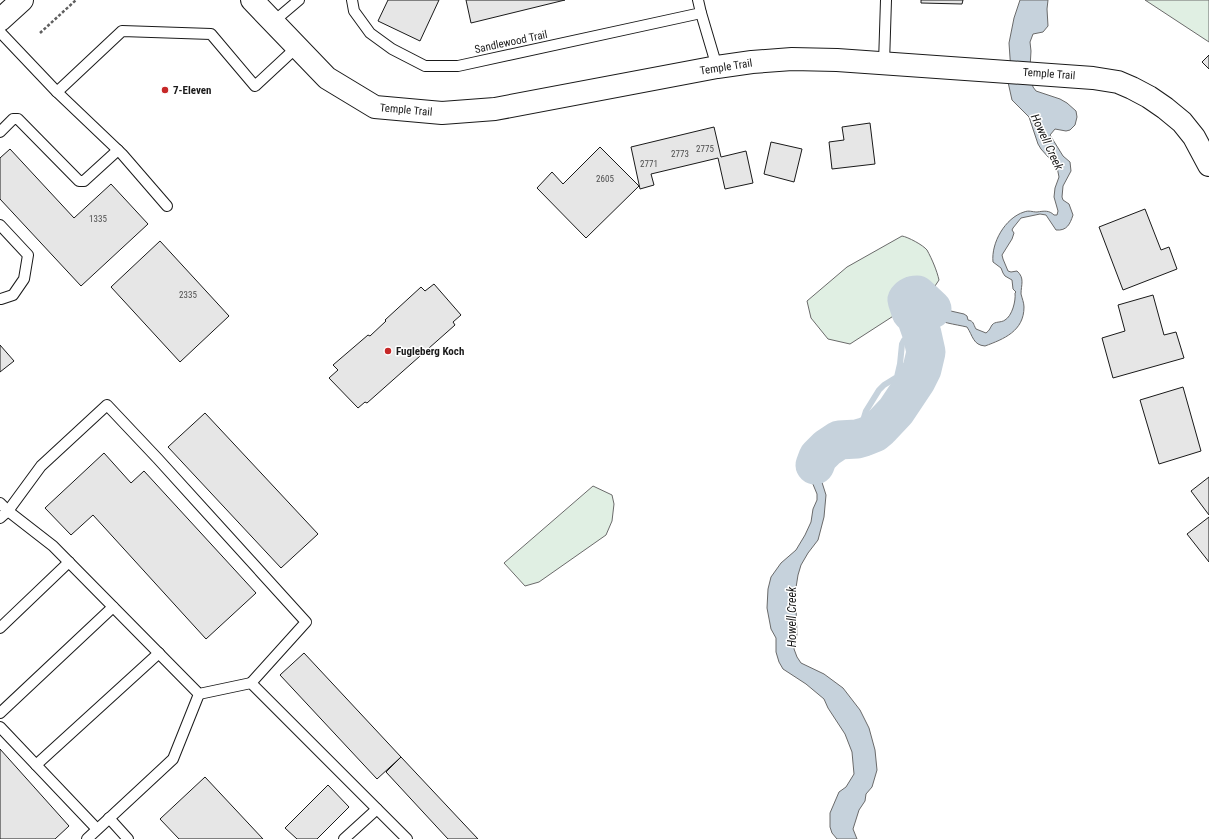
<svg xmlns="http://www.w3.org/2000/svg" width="1209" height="839" font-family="'Roboto Condensed',sans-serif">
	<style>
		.green { fill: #e0efe3; stroke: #6a6a6a }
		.water { fill: #c6d2dc; stroke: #6a6a6a }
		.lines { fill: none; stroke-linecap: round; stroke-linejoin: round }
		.stream { stroke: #c6d2dc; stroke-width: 6 }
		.river { stroke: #c6d2dc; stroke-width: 39 }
		.building { fill: #e6e6e6; stroke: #1a1a1a }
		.lane-casing { stroke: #1a1a1a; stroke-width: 12 }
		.secondary-casing { stroke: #1a1a1a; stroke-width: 24 }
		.path { stroke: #5f5f5f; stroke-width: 2.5; stroke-dasharray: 3 2; stroke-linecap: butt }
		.lane { stroke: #fff; stroke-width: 10 }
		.secondary { stroke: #fff; stroke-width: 22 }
		.poi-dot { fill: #c62828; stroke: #fff; stroke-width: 1.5 }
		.labels { text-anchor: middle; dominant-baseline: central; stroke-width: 3; stroke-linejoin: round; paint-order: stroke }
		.number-label { font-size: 9px; fill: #4d4d4d }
		.street-label { font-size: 11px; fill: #1a1a1a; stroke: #fff }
		.poi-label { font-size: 11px; font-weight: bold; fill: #1a1a1a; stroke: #fff; text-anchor: start }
		.water-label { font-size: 12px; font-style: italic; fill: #1a1a1a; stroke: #fff }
	</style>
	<rect width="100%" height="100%" fill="#fff"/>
	<g class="green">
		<polygon points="1145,0 1209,0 1209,42"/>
		<path d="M902,236c6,1 21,9 25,14 5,9 10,21 12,30l-4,6 -7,-4 -30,8 1,6 -1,17 -48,31 -22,-5 -17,-21 -4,-17 40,-34z"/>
		<polygon points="593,486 612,495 614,504 612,521 606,535 539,582 525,586 504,563"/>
	</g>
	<g class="water">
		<path d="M1020,0h28l-1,9 1,17 -5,6 -10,2 -3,8 1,9 -1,17 3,19 3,4 24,8 7,4 9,8 1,6 -2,8 -5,5 -4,1 -11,-2 -5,6 13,21 7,6 1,9 -8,15 -1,11 1,3 6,4 4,11c-3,9 -6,16 -17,15l-10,-15 -6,-1 -19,4 -8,10 -1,2 2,3 -2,6 -10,16 1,4 5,12 3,1 6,-1c8,7 4,14 4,23 1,4 3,9 3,13 0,24 -20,32 -39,39 -12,-1 -12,-10 -18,-19 -13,-3 -26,-4 -37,-11 -3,-3 -4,-5 -6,-8 -3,-3 -7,-5 -11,-7l-2,3 6,8v5l-2,1 -4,-3 -1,2 -3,2c-8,-7 -8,-8 -8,-19 0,-6 -2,-12 2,-18 7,-10 33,-1 37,9l-3,3v10l7,5 22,5 3,2 1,4c6,1 5,4 8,9l10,4c4,-3 4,-5 6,-8 3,-4 9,-2 13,-5 7,-4 11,-19 10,-27l1,-1 -3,-3 -1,-9 -7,-4 -2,-3 -2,-5 -8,-6c-2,-19 12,-44 31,-50 5,-2 8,0 13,0 7,-1 12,-2 17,3h3l1,-4 -4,-14 1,-9 4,-11 -2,-10 -16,-18 -3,-5 -9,-27 -17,-17 -4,-18 3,-10 -2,-29 5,-25z"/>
		<path d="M846,431h4l3,6 3,1 1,3c-13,5 -27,10 -37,20l-1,12 7,22 -2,22 -6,23 -10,13 -7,12 -3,10 -4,25 2,8 1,26 -3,15 3,8 4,6 23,11 19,14 17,22 9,18 6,22 2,20 -5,17 -6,7 -1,7 -6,9 -6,19 4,10h-20l-5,-6 -2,-6v-14l9,-21 7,-5 8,-13 -2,-22 -7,-18 -17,-26 -4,-9 -18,-15 -23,-15 -4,-7 -3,-10v-14l-5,-9 -4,-21 1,-19 3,-12 10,-14 15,-13 9,-15 6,-13 2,-13 4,-9v-6l-7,-17 -1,-14 3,-6 5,-4 5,-7 10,-9z"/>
	</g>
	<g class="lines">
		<path class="stream" d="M844,435l9,-2 5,-3 4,-6 4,-13 13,-21 5,-5 13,-8 3,-13 2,-20 2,-4h4c4,-6 1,-11 1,-17 0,-4 1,-8 2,-11"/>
		<path class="river" d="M815,465l3,-8 9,-9 12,-8 18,-1 7,-2 10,-4 6,-5 16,-17 20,-30 6,-12 4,-17 -4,-18 -6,-17 -5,-5 -4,-12c3,-4 5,-5 10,-5l15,14"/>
	</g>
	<g class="building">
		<polygon points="388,0 439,0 420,41 378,21"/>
		<polygon points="466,0 565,0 471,23"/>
		<polygon points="921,0 963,0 962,4 921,3"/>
		<polygon points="1209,55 1209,69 1202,62"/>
		<polygon points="870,123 875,164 832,169 829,142 844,140 842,127"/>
		<polygon points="714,127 721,157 746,151 753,183 725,189 718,158 651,174 654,185 640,189 631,147"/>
		<polygon points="771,142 802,149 794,182 764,174"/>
		<polygon points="600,147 639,186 586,238 537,188 552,172 563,184"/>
		<polygon points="10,149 74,218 111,184 148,224 81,286 0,199 0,158"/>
		<polygon points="1145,209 1161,250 1169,247 1177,269 1123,290 1099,227"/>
		<polygon points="160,241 229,316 180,362 111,287"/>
		<polygon points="434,284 461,315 453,322 455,325 367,403 365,402 358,408 329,378 338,370 333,365 368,335 370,336 386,321 385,320 421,287 425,291"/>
		<polygon points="1153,295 1164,335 1176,332 1184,358 1113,378 1102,338 1125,331 1118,305"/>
		<polygon points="0,345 14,361 0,372"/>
		<polygon points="1183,387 1201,451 1159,464 1140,400"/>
		<polygon points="205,413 318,534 281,568 168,447"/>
		<polygon points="104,453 131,483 144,471 256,593 206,639 93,515 71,535 45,508"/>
		<polygon points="1209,477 1209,515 1191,491"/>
		<polygon points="1209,517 1209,562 1187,534"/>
		<polygon points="304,653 401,757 377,779 280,675"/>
		<polygon points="0,749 69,826 55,839 0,839"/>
		<polygon points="401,757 478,839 448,839 386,772"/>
		<polygon points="205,777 263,839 179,839 160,819"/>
		<polygon points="328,785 349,807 317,839 297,839 285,828"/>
	</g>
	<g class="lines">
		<g class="lane-casing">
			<g id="lane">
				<polyline points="352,0 354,11 370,33 392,49 425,66 458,66 701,13 698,0"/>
				<polyline points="701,13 717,67"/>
				<polyline points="273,22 299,0"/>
				<polyline points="0,32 57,92 122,31 211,34 255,86 297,47"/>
				<polyline points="884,63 886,0"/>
				<polyline points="57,92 122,154 167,206"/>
				<polyline points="0,132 13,119 18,119 79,181 84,181 118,150"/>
				<polyline points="0,225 28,255 24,279 13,295 1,299 0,299"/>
				<polyline points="0,503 8,511 53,546 199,694 251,683 407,839"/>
				<polyline points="0,518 8,511 41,466 107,405 158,459 306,622 251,683"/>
				<polyline points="0,628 69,562"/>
				<polyline points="0,713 113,607"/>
				<polyline points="0,727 97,829"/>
				<polyline points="36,765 159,653"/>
				<polyline points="109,818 128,839"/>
				<polyline points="87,839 173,759 199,694"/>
				<polyline points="344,839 377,809"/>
			</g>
		</g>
		<g class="secondary-casing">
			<g id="secondary">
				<polyline points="252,0 327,78 375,107 442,113 495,109 717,67 752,62 792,59 837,60 1093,78 1118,82 1132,88 1149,97 1165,108 1182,122 1194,137 1209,165"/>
				<polyline points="0,20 22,0"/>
			</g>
		</g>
		<polyline class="path" points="40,33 76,0"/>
		<use href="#lane" class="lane"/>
		<use href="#secondary" class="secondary"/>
	</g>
	<g class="poi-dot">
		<circle cx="165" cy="90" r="4"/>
		<circle cx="388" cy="351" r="4"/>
	</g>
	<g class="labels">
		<g class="number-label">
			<text x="705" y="149">2775</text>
			<text x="680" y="154">2773</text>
			<text x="649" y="164">2771</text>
			<text x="605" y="179">2605</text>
			<text x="98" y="219">1335</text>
			<text x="188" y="295">2335</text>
		</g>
		<g class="street-label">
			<text transform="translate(511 42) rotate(-12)">Sandlewood Trail</text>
			<text transform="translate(726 67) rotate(-9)">Temple Trail</text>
			<text transform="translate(1049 74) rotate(4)">Temple Trail</text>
			<text transform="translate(406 110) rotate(5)">Temple Trail</text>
		</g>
		<g class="poi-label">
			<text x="173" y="90">7-Eleven</text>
			<text x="396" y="351">Fugleberg Koch</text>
		</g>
		<g class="water-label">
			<text transform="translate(1047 142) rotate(65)">Howell Creek</text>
			<text transform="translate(792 617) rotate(-90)">Howell Creek</text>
		</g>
	</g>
</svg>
